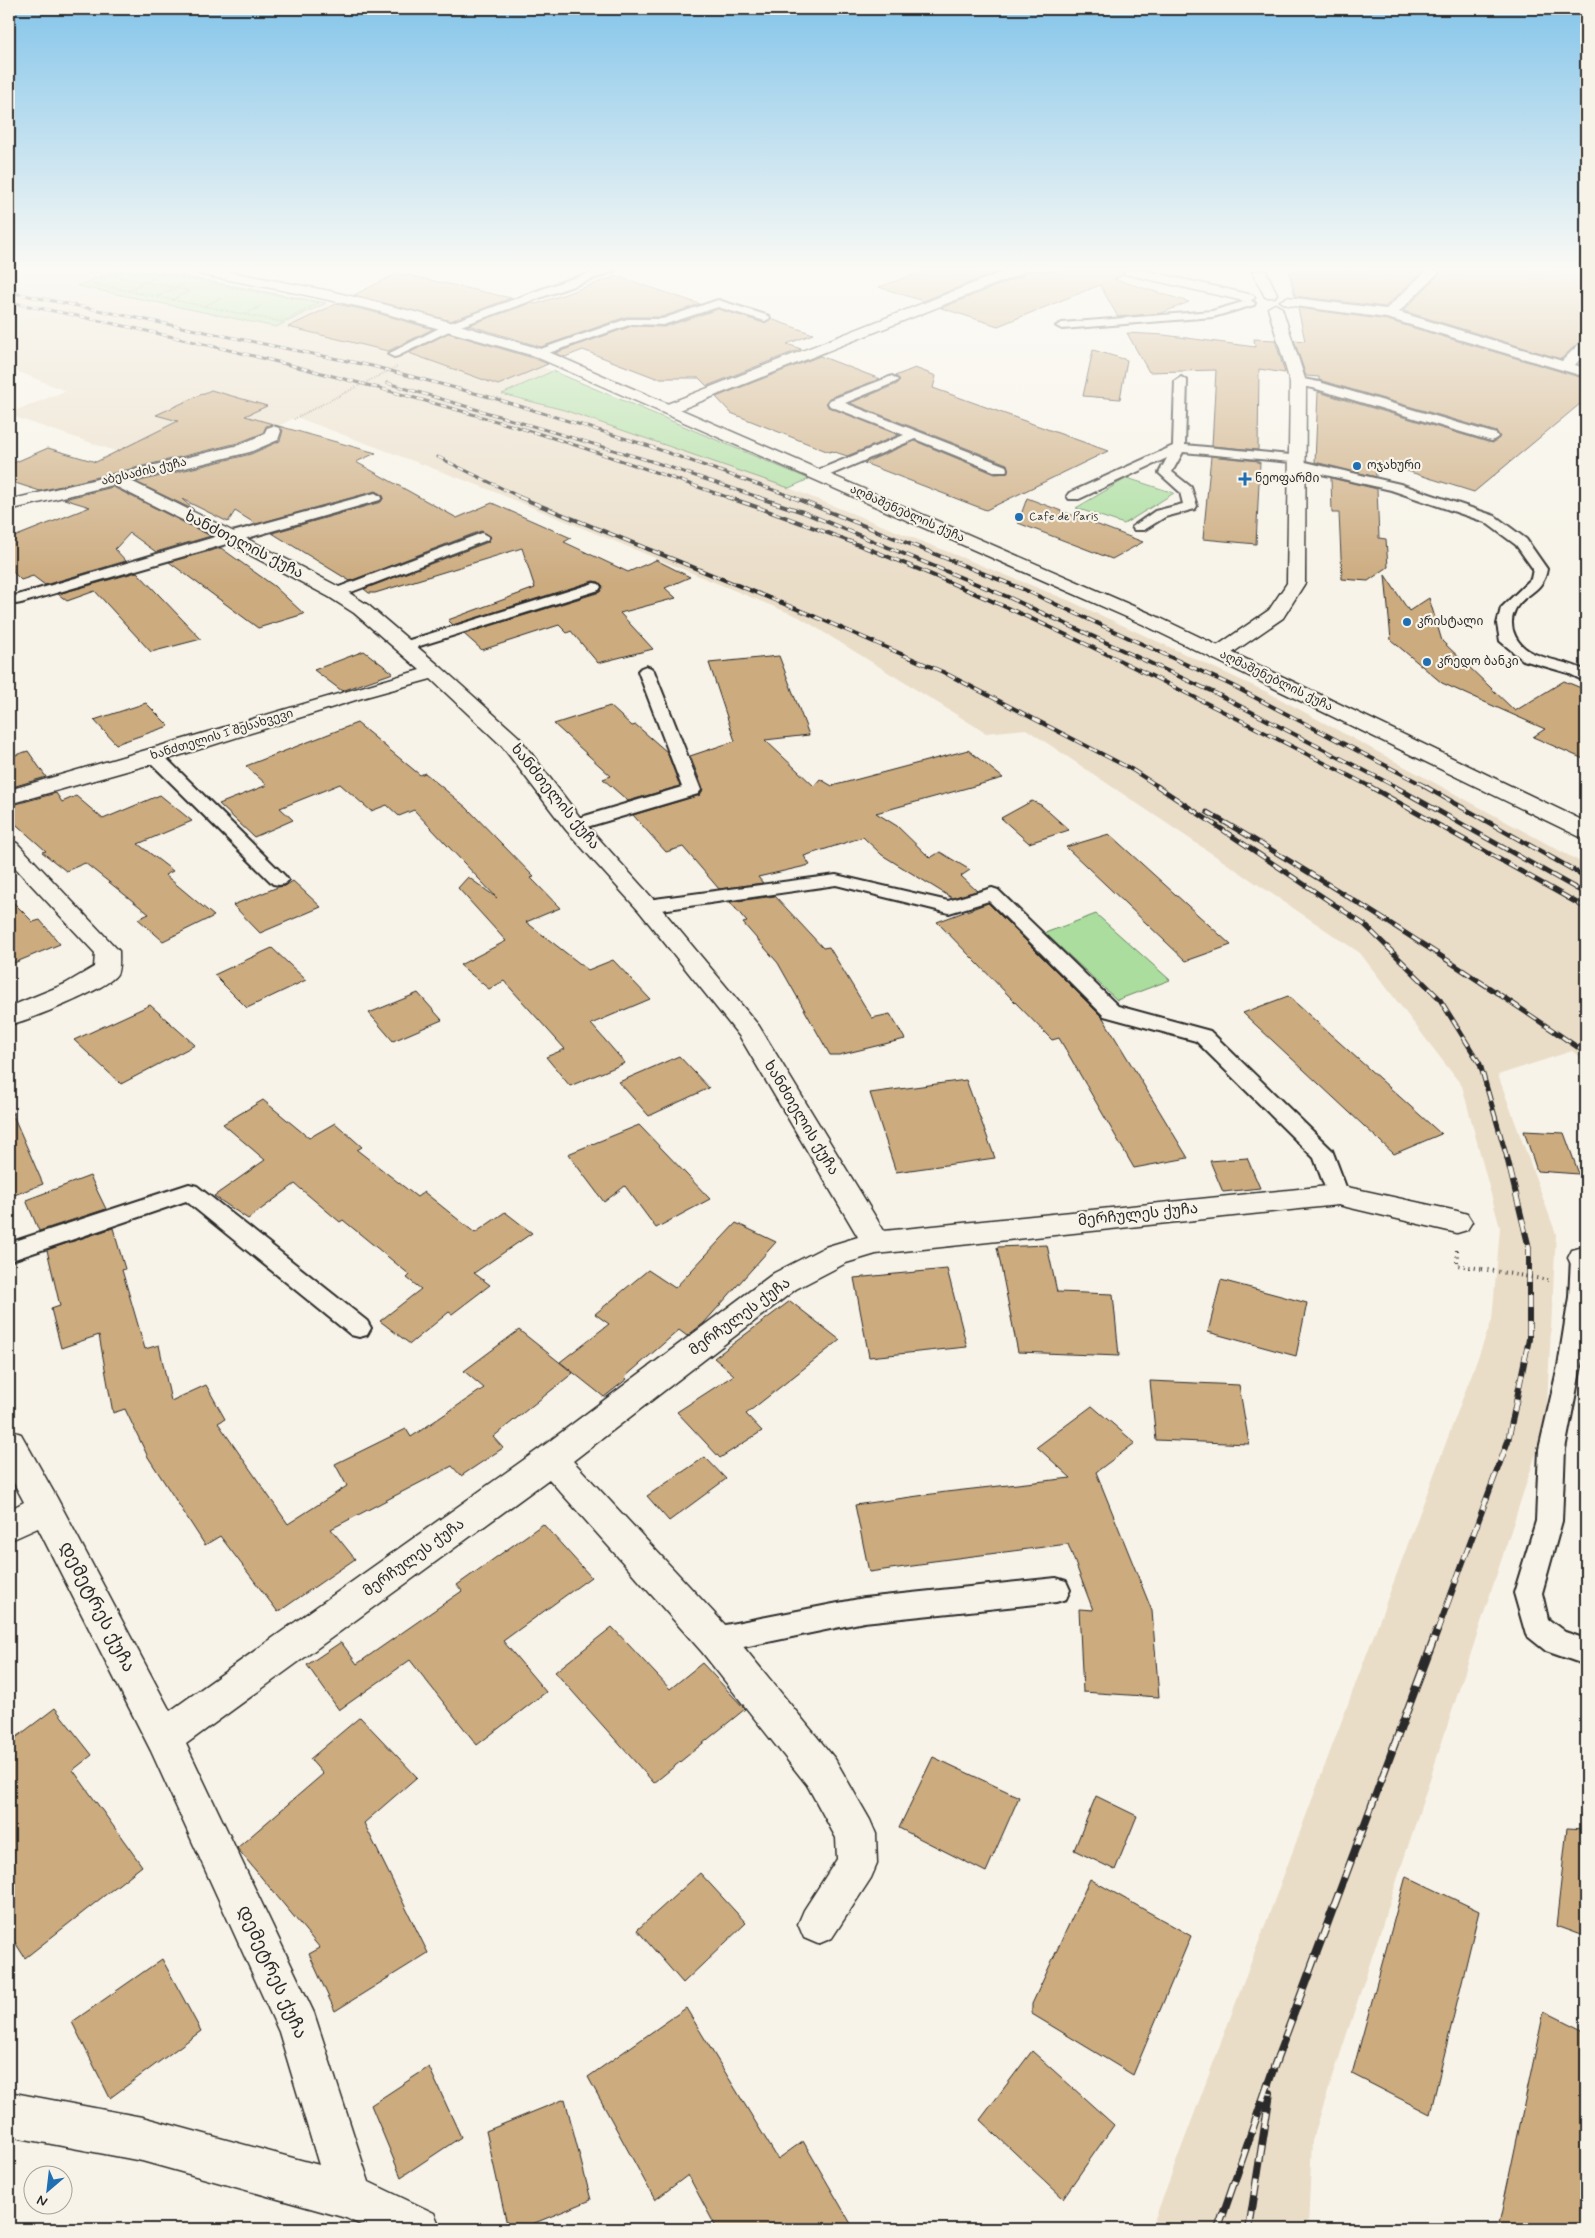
<svg xmlns="http://www.w3.org/2000/svg" width="1595" height="2238" font-family="Mynerve,'Noto Sans Georgian',sans-serif">
	<style>
		.built { fill: #eaddc8 }
		.green { fill: #aadd9e; stroke: #6a8464 }
		.building { fill: #ccab7f; stroke: #2b2b2b }
		.lines { fill: none; stroke-linecap: round; stroke-linejoin: round }
		.service-casing { stroke: #2b2b2b; stroke-width: 4 }
		.minor-casing { stroke: #2b2b2b; stroke-width: 3 }
		.tertiary-casing { stroke: #2b2b2b; stroke-width: 3 }
		.secondary-casing { stroke: #2b2b2b; stroke-width: 3 }
		.path-far1 { stroke: #2b2b2b; stroke-width: 2; stroke-dasharray: 0.5 2; stroke-linecap: butt }
		.path { stroke: #2b2b2b; stroke-width: 4; stroke-dasharray: 1 4.5; stroke-linecap: butt }
		.service { fill: #f7f3e8; fill-rule: evenodd }
		.minor { fill: #f7f3e8; fill-rule: evenodd }
		.tertiary { fill: #f7f3e8; fill-rule: evenodd }
		.secondary { fill: #f7f3e8; fill-rule: evenodd }
		.rail-far4-casing { stroke: #2b2b2b; stroke-width: 3 }
		.rail-far3-casing { stroke: #2b2b2b; stroke-width: 4 }
		.rail-far2-casing { stroke: #2b2b2b; stroke-width: 5 }
		.rail-far1-casing { stroke: #2b2b2b; stroke-width: 6 }
		.rail-casing { stroke: #2b2b2b; stroke-width: 8 }
		.rail-far4 { stroke: #f7f3e8; stroke-width: 2; stroke-dasharray: 6; stroke-linecap: butt }
		.rail-far3 { stroke: #f7f3e8; stroke-width: 2.5; stroke-dasharray: 8; stroke-linecap: butt }
		.rail-far2 { stroke: #f7f3e8; stroke-width: 3; stroke-dasharray: 10; stroke-linecap: butt }
		.rail-far1 { stroke: #f7f3e8; stroke-width: 4.5; stroke-dasharray: 13; stroke-linecap: butt }
		.rail { stroke: #f7f3e8; stroke-width: 5.5; stroke-dasharray: 17; stroke-linecap: butt }
		.path-bridge-far1 { stroke: #2b2b2b; stroke-width: 2; stroke-dasharray: 0.5 2; stroke-linecap: butt }
		.path-bridge { stroke: #2b2b2b; stroke-width: 4; stroke-dasharray: 1 4.5; stroke-linecap: butt }
		.poi-dot { fill: #1f6fb2; stroke: #f7f3e8; stroke-width: 2 }
		.labels { text-anchor: middle; dominant-baseline: central; stroke-width: 4.5; stroke-linejoin: round; paint-order: stroke }
		.far-poi-label { font-size: 12px; fill: #2b2b2b; stroke: #f7f3e8; text-anchor: start }
		.far-street-label { font-size: 12px; fill: #2b2b2b; stroke: #f7f3e8 }
		.street-label { font-size: 15px; fill: #2b2b2b; stroke: #f7f3e8 }
		.near-street-label { font-size: 18px; fill: #2b2b2b; stroke: #f7f3e8 }
	</style>
	<rect width="100%" height="100%" fill="#f7f3e8"/>
	<filter id="ink" filterUnits="userSpaceOnUse"><feTurbulence type="fractalNoise" baseFrequency=".02" numOctaves="2"/><feDisplacementMap in="SourceGraphic" scale="10" xChannelSelector="R" yChannelSelector="G"/><feConvolveMatrix kernelMatrix="1 2 1 2 8 2 1 2 1" color-interpolation-filters="sRGB"/></filter>
	<g filter="url(#ink)">
		<polygon class="built" points="9,271 113,271 78,286 276,327 326,303 387,316 452,334 553,371 503,394 564,410 789,488 1070,601 1271,694 1586,865 1586,1061 1572,1051 1498,1075 1556,1234 1546,1423 1312,2141 1308,2229 1151,2229 1492,1320 1500,1228 1462,1086 1360,953 1026,729 986,733 799,617 480,486 296,417 233,449 156,465 9,415 9,413 66,391 9,368"/>
		<g class="green">
			<polygon points="113,271 154,271 326,303 276,327 77,286"/>
			<polygon points="553,371 809,479 789,488 564,410 502,394"/>
			<polygon points="1127,478 1174,493 1124,524 1076,508"/>
			<polygon points="1096,914 1170,980 1117,1000 1045,933"/>
		</g>
		<g class="building">
			<polygon points="924,271 1000,271 923,301 879,287"/>
			<polygon points="1025,271 1121,271 1124,275 1114,279 1189,302 1162,313 1118,317 1100,285 998,326 941,308 1022,276"/>
			<polygon points="1289,271 1423,271 1385,307 1295,296"/>
			<polygon points="1442,271 1586,271 1586,339 1580,341 1561,359 1403,311"/>
			<polygon points="398,273 511,298 451,321 354,295"/>
			<polygon points="617,276 700,304 662,317 626,317 541,347 468,325 531,303 536,304"/>
			<polygon points="336,304 370,311 433,329 388,351 288,327"/>
			<polygon points="1298,308 1387,320 1586,379 1586,399 1474,492 1375,461 1376,477 1315,462 1318,392 1488,442 1493,443 1500,437 1497,432 1319,380 1319,377 1306,376 1294,340 1305,341"/>
			<polygon points="718,309 764,323 771,319 813,334 787,344 801,349 707,386 699,378 656,378 583,350 565,357 555,353 632,326 664,327"/>
			<polygon points="448,333 533,358 548,364 498,385 409,353"/>
			<polygon points="1127,333 1164,335 1255,347 1254,339 1275,340 1285,373 1259,369 1258,450 1212,446 1216,370 1149,372"/>
			<polygon points="1093,350 1127,360 1120,399 1083,396"/>
			<polygon points="820,356 880,379 829,398 826,402 828,407 899,435 847,456 832,451 829,452 731,413 716,397"/>
			<polygon points="915,368 936,376 933,388 1108,451 986,510 864,463 915,441 995,474 1008,473 1007,464 850,403 897,384 900,380 895,376"/>
			<polygon points="211,390 267,406 245,416 273,424 266,426 263,433 238,443 40,491 9,481 9,465 48,448 96,462 178,421 156,415"/>
			<polygon points="275,425 376,453 356,462 457,518 492,503 571,538 564,542 628,572 656,560 690,577 665,588 676,598 620,613 653,649 598,663 571,631 567,633 559,625 482,650 464,634 600,592 603,586 599,582 593,581 453,625 448,620 535,588 522,548 375,593 369,593 364,589 488,542 491,537 481,531 350,581 272,533 381,502 384,497 376,491 256,524 235,511 228,522 182,499 194,510 136,482 251,454 280,441 283,430"/>
			<polygon points="1211,456 1258,461 1258,463 1260,462 1256,544 1203,539"/>
			<polygon points="1331,478 1377,489 1379,538 1386,539 1388,567 1368,581 1342,579 1339,513 1332,513"/>
			<polygon points="113,487 211,536 156,552 130,533 115,549 126,561 45,585 33,576 21,580 9,568 9,539 90,507 64,499"/>
			<polygon points="1027,498 1143,542 1112,559 1018,523"/>
			<polygon points="221,548 274,586 304,614 258,628 169,562"/>
			<polygon points="137,572 201,639 151,652 95,591 67,601 58,594"/>
			<polygon points="1385,575 1409,611 1429,598 1442,641 1515,711 1564,681 1586,690 1586,760 1533,737 1545,729 1442,683 1391,640"/>
			<polygon points="364,651 393,673 342,691 314,670"/>
			<polygon points="779,656 809,735 765,740 814,786 820,779 832,786 968,750 1003,778 876,813 897,826 930,858 940,852 970,870 961,876 977,891 952,898 882,855 863,837 804,856 810,865 758,877 763,883 719,889 683,847 666,852 633,815 700,795 703,789 690,756 735,741 709,663"/>
			<polygon points="146,703 169,726 116,744 94,720"/>
			<polygon points="610,706 632,726 636,725 667,752 680,786 628,801 603,779 611,776 554,724"/>
			<polygon points="357,723 420,775 425,773 467,808 534,877 531,878 560,908 526,922 588,970 613,960 650,999 591,1024 625,1063 570,1086 546,1057 565,1049 504,981 489,989 460,965 506,941 458,888 468,877 497,898 414,810 399,816 387,805 371,811 340,784 280,808 293,820 254,837 219,804 267,785 246,766"/>
			<polygon points="28,751 46,777 9,788 9,757"/>
			<polygon points="56,793 62,802 76,796 103,819 160,795 192,821 138,844 173,871 165,875 214,916 163,941 138,919 149,914 85,863 66,871 42,852 46,851 9,818 9,806"/>
			<polygon points="1032,801 1041,805 1069,830 1029,843 1001,818"/>
			<polygon points="1109,834 1231,945 1186,961 1066,847"/>
			<polygon points="293,881 321,907 260,933 233,905 278,887 285,886"/>
			<polygon points="775,896 823,948 829,947 872,1018 890,1014 905,1039 839,1055 830,1055 778,963 743,923 747,922 730,902"/>
			<polygon points="9,898 33,922 40,920 60,944 9,965"/>
			<polygon points="988,903 1103,1018 1188,1158 1134,1168 1059,1038 1052,1040 937,922"/>
			<polygon points="272,948 306,980 247,1008 214,975"/>
			<polygon points="418,993 442,1020 393,1041 369,1013"/>
			<polygon points="1288,996 1441,1134 1394,1154 1243,1013"/>
			<polygon points="150,1005 195,1045 121,1084 74,1040"/>
			<polygon points="679,1056 709,1088 649,1116 619,1082"/>
			<polygon points="966,1080 995,1158 896,1172 870,1093"/>
			<polygon points="263,1100 309,1138 335,1123 362,1147 357,1150 417,1197 424,1192 475,1233 505,1212 532,1233 474,1273 490,1285 452,1314 449,1312 410,1344 380,1321 421,1289 407,1278 410,1275 343,1220 340,1222 295,1184 248,1219 214,1196 265,1160 223,1124"/>
			<polygon points="9,1106 43,1184 9,1197"/>
			<polygon points="639,1125 710,1199 656,1228 625,1186 604,1202 568,1154"/>
			<polygon points="1524,1131 1564,1133 1579,1174 1537,1171"/>
			<polygon points="1247,1158 1260,1188 1223,1192 1210,1161"/>
			<polygon points="90,1176 106,1209 39,1231 26,1200"/>
			<polygon points="736,1223 776,1242 704,1323 687,1336 679,1330 625,1377 627,1379 604,1397 560,1362 609,1324 595,1314 648,1270 675,1288"/>
			<polygon points="113,1228 125,1269 122,1270 145,1349 159,1345 171,1401 206,1385 225,1419 218,1423 288,1524 347,1486 335,1464 406,1429 411,1437 484,1388 464,1371 519,1330 573,1373 493,1437 503,1448 461,1476 452,1466 331,1529 355,1559 278,1612 220,1536 205,1545 148,1457 125,1409 113,1413 99,1335 61,1348 51,1309 60,1306 47,1250"/>
			<polygon points="1047,1245 1057,1292 1113,1294 1119,1356 1018,1352 997,1247"/>
			<polygon points="947,1269 967,1347 869,1357 854,1278"/>
			<polygon points="1221,1280 1307,1303 1296,1356 1208,1332"/>
			<polygon points="790,1301 840,1340 746,1414 762,1431 720,1458 677,1412 734,1375 714,1358"/>
			<polygon points="1150,1381 1239,1385 1249,1444 1156,1440"/>
			<polygon points="1092,1406 1135,1443 1096,1472 1152,1611 1159,1697 1083,1692 1079,1609 1093,1610 1068,1544 926,1562 927,1564 869,1572 855,1505 946,1492 1071,1478 1037,1447"/>
			<polygon points="705,1457 726,1479 669,1521 647,1496"/>
			<polygon points="543,1524 591,1577 503,1641 546,1692 477,1745 410,1660 339,1710 307,1665 341,1642 357,1664 462,1591 457,1585"/>
			<polygon points="612,1627 670,1689 702,1663 745,1709 654,1783 555,1672"/>
			<polygon points="55,1708 92,1755 73,1770 142,1866 25,1958 9,1933 9,1743"/>
			<polygon points="360,1717 417,1777 364,1823 428,1953 335,2011 309,1954 320,1948 237,1848 323,1774 310,1759"/>
			<polygon points="933,1757 1019,1797 986,1872 899,1828"/>
			<polygon points="1096,1796 1137,1816 1115,1870 1074,1850"/>
			<polygon points="1567,1828 1586,1829 1586,1937 1556,1926"/>
			<polygon points="700,1873 746,1923 683,1983 637,1930"/>
			<polygon points="1406,1876 1479,1911 1430,2114 1352,2074"/>
			<polygon points="1090,1879 1191,1936 1133,2075 1032,2014 1032,2004"/>
			<polygon points="162,1959 201,2031 110,2098 72,2022"/>
			<polygon points="686,2008 778,2159 803,2141 854,2229 717,2229 688,2175 655,2200 588,2077"/>
			<polygon points="1544,2011 1586,2032 1586,2229 1498,2229"/>
			<polygon points="1032,2051 1114,2125 1063,2198 980,2120"/>
			<polygon points="429,2067 461,2137 401,2177 371,2105"/>
			<polygon points="565,2099 591,2200 520,2229 508,2229 486,2131"/>
		</g>
		<g class="lines">
			<g class="service-casing">
				<g id="service">
					<polygon points="599,271 615,271 455,328 398,356 394,357 388,354 447,324 564,281"/>
					<polygon points="718,300 769,316 770,318 765,321 718,307 663,325 632,324 543,355 535,355 533,353 535,351 627,319 662,319"/>
					<polygon points="1250,300 1255,303 1254,305 1213,317 1062,329 1056,326 1062,323 1212,311"/>
					<polygon points="892,376 898,380 896,382 845,403 1006,466 1007,469 1006,472 996,472 915,439 823,478 813,478 812,475 813,472 904,435 830,406 828,403 830,400"/>
					<path d="M1181,377l6,4 -2,64 116,11 1,3 -1,2 99,23 95,32 31,23 21,30c-4,25 -24,24 -32,41 -9,18 3,37 20,44 16,7 35,8 51,17v11l-18,-9 -45,-13 -23,-19 -3,-17 4,-16 30,-29 2,-10 -17,-24 -31,-23 -94,-32 -100,-23v-5l-108,-10 -11,20 19,15 6,19 -2,3 -30,8 -21,13h-10l-2,-3 23,-16 28,-7 -3,-12 -21,-19 8,-15 -88,41h-10l-2,-3 2,-3 104,-47 2,-65z"/>
					<polygon points="1298,378 1319,382 1496,434 1498,437 1492,441 1488,440 1313,388 1294,385 1292,382"/>
					<polygon points="375,493 382,497 380,500 21,603 16,604 9,600 11,597 225,534"/>
					<polygon points="482,533 489,537 487,540 341,596 331,596 329,593 331,590"/>
					<polygon points="594,583 599,584 601,587 599,590 410,649 400,649 397,646 400,643"/>
					<polygon points="646,666 651,668 654,671 701,790 698,794 580,829 568,829 565,825 568,821 682,787 638,671 641,668"/>
					<polygon points="154,751 160,752 285,876 288,880 285,884 279,885 273,884 148,760 146,756 148,752"/>
					<polygon points="836,875 948,901 992,888 998,890 1118,1006 1210,1031 1332,1150 1349,1195 1346,1201 1338,1203 1330,1201 1314,1158 1196,1041 1104,1016 989,901 949,913 836,885 647,912 640,910 638,906 640,902 647,900"/>
					<polygon points="189,1184 197,1186 367,1321 371,1328 367,1335 359,1337 351,1335 186,1201 9,1261 9,1243"/>
					<polygon points="1583,1249 1586,1250 1586,1340 1565,1449 1562,1521 1542,1593 1548,1619 1565,1632 1586,1639 1586,1665 1546,1651 1526,1635 1514,1593 1536,1521 1539,1449 1558,1366 1569,1297 1571,1258 1575,1252"/>
					<polygon points="1056,1578 1066,1581 1070,1590 1066,1599 1056,1602 864,1622 715,1653 705,1649 701,1640 705,1631 715,1627 864,1598"/>
				</g>
			</g>
			<g class="minor-casing">
				<g id="minor">
					<polygon points="1005,271 1023,271 1021,274 674,412 662,412 660,409 662,406"/>
					<polygon points="1426,271 1440,271 1399,312 1562,361 1581,342 1586,341 1586,353 1575,365 1586,368 1586,377 1387,318 1287,305 1280,301 1287,297 1386,309"/>
					<polygon points="273,426 279,428 281,431 278,440 250,452 131,481 236,533 343,589 368,605 442,668 518,736 582,820 655,901 759,1026 884,1231 1338,1185 1457,1211 1467,1214 1472,1222 1467,1230 1457,1233 1338,1205 876,1254 846,1263 796,1289 573,1461 728,1628 835,1759 870,1820 876,1834 877,1864 871,1878 832,1938 818,1944 804,1938 798,1924 804,1910 837,1859 836,1838 807,1785 702,1652 549,1479 186,1744 314,2013 369,2182 434,2213 441,2229 369,2229 346,2218 142,2161 9,2136 9,2092 142,2117 319,2165 279,2032 151,1751 38,1528 9,1541 9,1510 24,1502 9,1474 9,1430 21,1434 57,1498 170,1711 539,1449 774,1273 825,1247 858,1237 740,1037 639,911 566,830 502,746 431,679 362,698 162,761 9,804 9,790 420,670 354,613 329,597 224,541 113,485 9,510 9,500 239,445 264,434 267,428"/>
					<path d="M9,841l8,2 102,108c0,7 1,17 -2,23 -10,16 -88,46 -108,51v-18l56,-23 29,-17 1,-14 -86,-92z"/>
					<polygon points="1583,1247 1586,1247 1586,1269 1572,1266 1568,1258 1572,1250"/>
				</g>
			</g>
			<g class="tertiary-casing">
				<g id="tertiary">
					<polygon points="1123,271 1147,271 1253,295 1255,298 1248,302 1125,274"/>
					<polygon points="1252,271 1266,271 1277,294 1275,297 1265,297"/>
					<polygon points="1275,304 1282,308 1306,382 1305,583 1283,618 1225,658 1218,660 1211,658 1208,654 1211,650 1269,610 1287,583 1290,382 1268,308"/>
				</g>
			</g>
			<g class="secondary-casing">
				<polygon id="secondary" points="195,271 225,271 330,291 419,313 544,350 1156,616 1586,822 1586,838 1578,836 1142,624 534,356 370,309 287,291 202,275"/>
			</g>
			<g class="path-far1">
				<polygon points="120,272 149,272 319,303 282,322 94,284"/>
				<polyline points="115,276 187,290"/>
				<polyline points="128,290 163,274"/>
				<polyline points="158,296 184,284"/>
				<polyline points="173,299 192,290"/>
				<polyline points="204,306 221,298"/>
				<polyline points="245,314 261,306"/>
				<polyline points="294,419 309,411"/>
			</g>
			<polyline class="path" points="1457,1250 1457,1265 1482,1269"/>
			<use href="#service" class="service"/>
			<use href="#minor" class="minor"/>
			<use href="#tertiary" class="tertiary"/>
			<use href="#secondary" class="secondary"/>
			<g class="rail-far4-casing">
				<g id="rail-far4">
					<polyline points="9,292 372,366 497,399 646,445 796,498"/>
					<path d="M9,302c178,35 354,79 528,131 65,20 129,43 193,65"/>
					<polyline points="387,383 654,462 761,498"/>
					<polyline points="438,457 522,498"/>
				</g>
			</g>
			<g class="rail-far3-casing">
				<g id="rail-far3">
					<polyline points="519,497 809,614 943,672 1131,769 1159,787"/>
					<path d="M727,497c223,74 435,182 644,290"/>
					<polyline points="757,497 803,512 1008,597 1217,694 1396,787"/>
					<polyline points="792,497 1025,590 1233,686 1427,787"/>
				</g>
			</g>
			<g class="rail-far2-casing">
				<g id="rail-far2">
					<polyline points="1157,786 1365,925 1439,998 1480,1064 1507,1158"/>
					<polyline points="1369,786 1586,908"/>
					<polyline points="1394,786 1586,894"/>
					<polyline points="1424,786 1586,877"/>
					<path d="M1207,812c130,75 255,156 379,241"/>
				</g>
			</g>
			<g class="rail-far1-casing">
				<polyline id="rail-far1" points="1437,1632 1508,1441 1529,1339 1529,1248 1507,1157"/>
			</g>
			<g class="rail-casing">
				<g id="rail">
					<polyline points="1218,2229 1275,2064 1437,1631"/>
					<polyline points="1249,2229 1270,2093"/>
				</g>
			</g>
			<use href="#rail-far4" class="rail-far4"/>
			<use href="#rail-far3" class="rail-far3"/>
			<use href="#rail-far2" class="rail-far2"/>
			<use href="#rail-far1" class="rail-far1"/>
			<use href="#rail" class="rail"/>
			<polyline class="path-bridge-far1" points="309,411 398,366"/>
			<polyline class="path-bridge" points="1482,1269 1548,1280"/>
		</g>
	</g>
	<linearGradient id="sky" x2="0" y2="1"><stop stop-color="#85c5ea"/><stop offset="0.46" stop-color="#fbfaf5"/><stop offset="1" stop-color="#fbfaf5" stop-opacity="0"/></linearGradient>
	<rect width="1595" height="584" fill="url(#sky)"/>
	<g class="poi-dot">
		<circle cx="1357" cy="466" r="5"/>
		<path d="M1242.5 471.5h5v5h5v5h-5v5h-5v-5h-5v-5h5z"/>
		<circle cx="1019" cy="517" r="5"/>
		<circle cx="1407" cy="622" r="5"/>
		<circle cx="1427" cy="662" r="5"/>
	</g>
	<g class="labels">
		<g class="far-poi-label">
			<text x="1367" y="466">ოჯახური</text>
			<text x="1255" y="479">ნეოფარმი</text>
			<text x="1029" y="517">Cafe de Paris</text>
			<text x="1417" y="622">კრისტალი</text>
			<text x="1437" y="662">კრედო ბანკი</text>
		</g>
		<g class="far-street-label">
			<text transform="translate(144 472) rotate(-13)">აბესაძის ქუჩა</text>
			<text transform="translate(907 514) rotate(24)">აღმაშენებლის ქუჩა</text>
			<text transform="translate(1276 681) rotate(26)">აღმაშენებლის ქუჩა</text>
			<text transform="translate(222 735) rotate(-17)">ხანძთელის I შესახვევი</text>
		</g>
		<g class="street-label">
			<text transform="translate(244 545) rotate(27)">ხანძთელის ქუჩა</text>
			<text transform="translate(555 797) rotate(51)">ხანძთელის ქუჩა</text>
			<text transform="translate(801 1118) rotate(59)">ხანძთელის ქუჩა</text>
			<text transform="translate(1138 1215) rotate(-6)">მერჩულეს ქუჩა</text>
			<text transform="translate(740 1317) rotate(-36)">მერჩულეს ქუჩა</text>
			<text transform="translate(414 1558) rotate(-36)">მერჩულეს ქუჩა</text>
		</g>
		<g class="near-street-label">
			<text transform="translate(97 1607) rotate(63)">დემეტრეს ქუჩა</text>
			<text transform="translate(272 1972) rotate(66)">დემეტრეს ქუჩა</text>
		</g>
	</g>
	<rect width="1595" height="2238" fill="none" stroke="#f7f3e8" stroke-width="30"/>
	<rect x="15" y="15" width="1565" height="2208" fill="none" stroke="#2b2b2b" stroke-width="2" filter="url(#ink)"/>
	<g transform="translate(48 2190) rotate(208)"><circle r="24" fill="#f7f3e8" stroke="#a5a39c"/>
	<path d="M0-4L9 19L0 12L-9 19Z" fill="#1f6fb2"/>
	<text y="-8" font-size="14" font-weight="bold" text-anchor="middle" fill="#2b2b2b">N</text>
	</g>
</svg>
